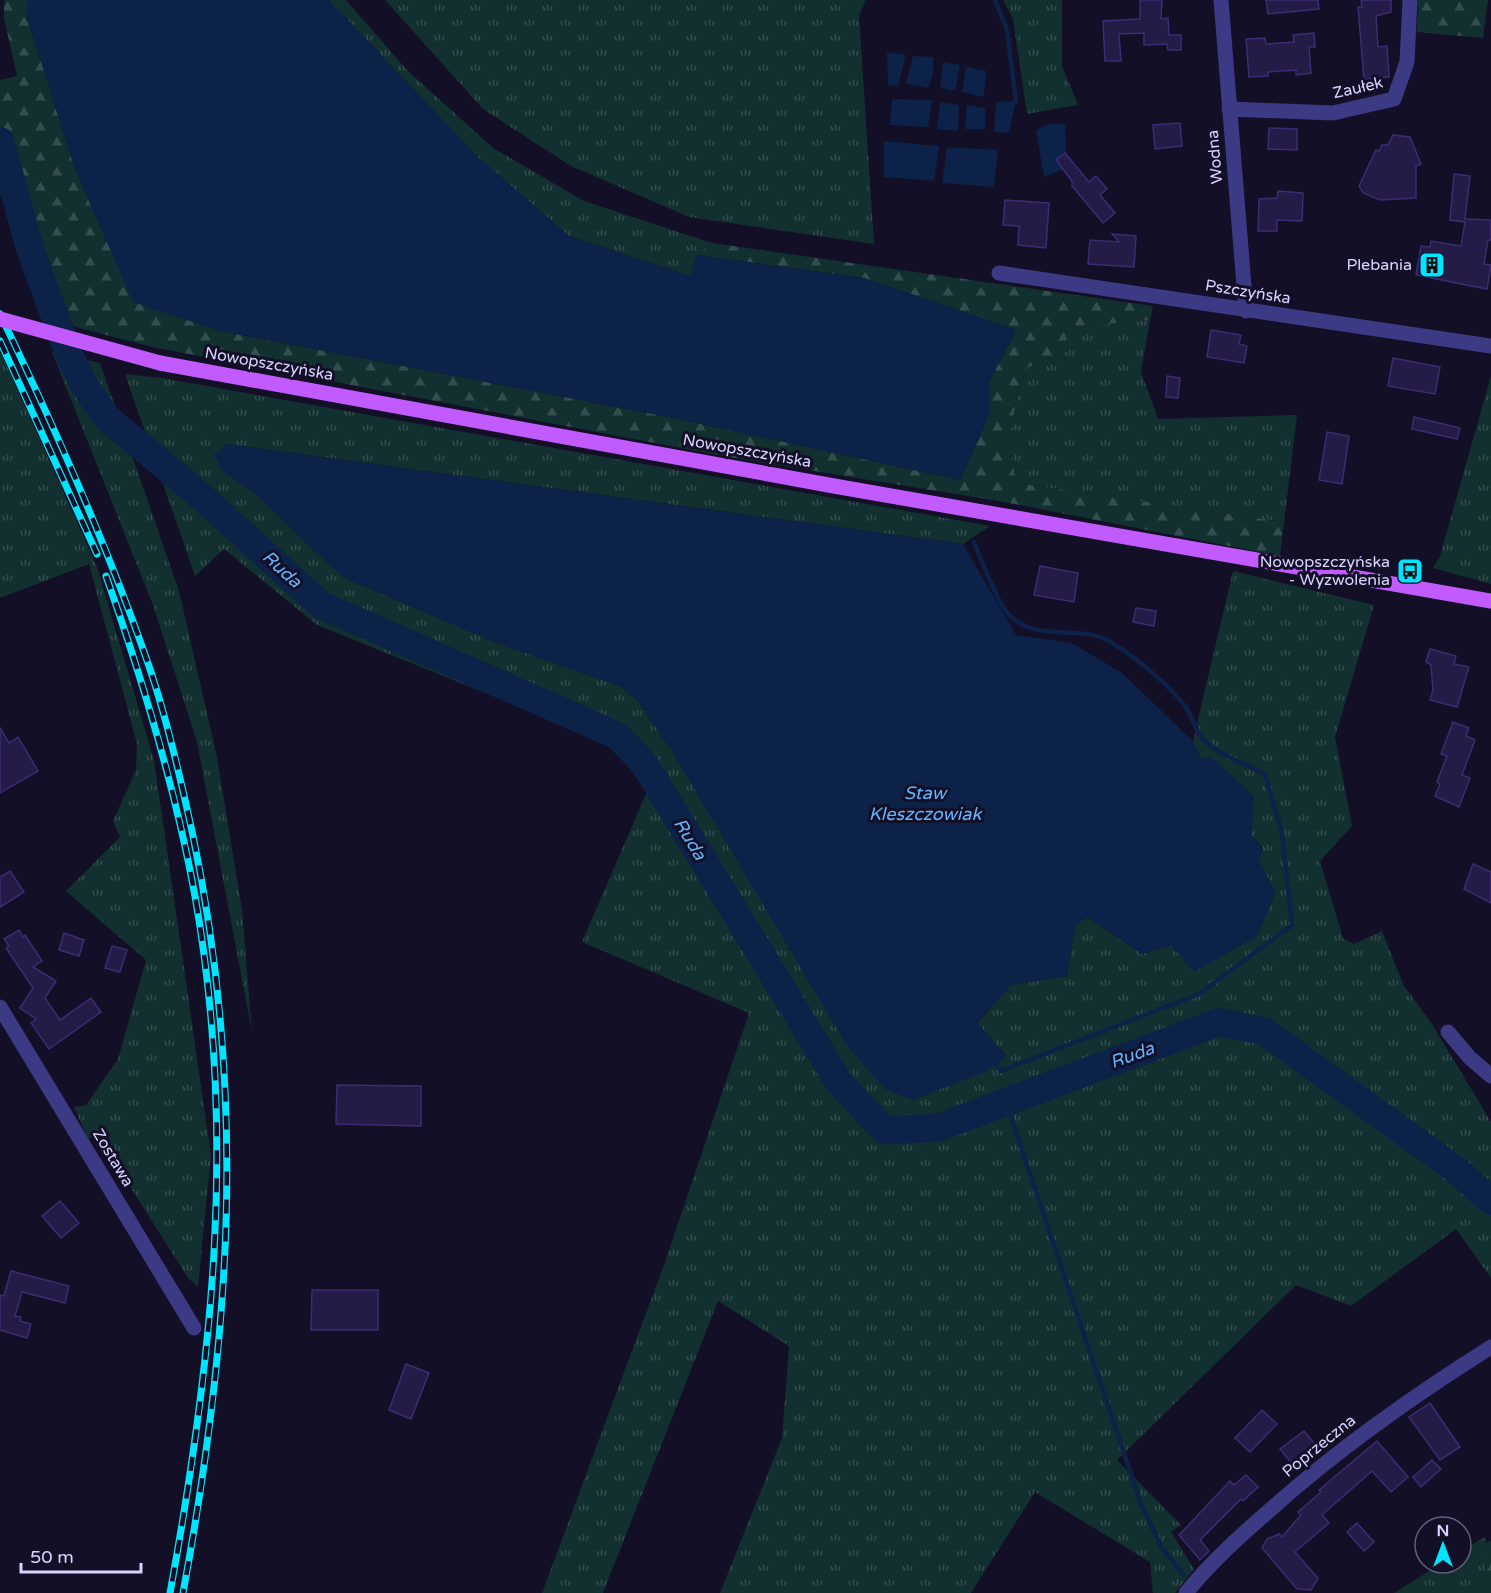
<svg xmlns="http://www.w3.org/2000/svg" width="1491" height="1593" font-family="'Varela Round',sans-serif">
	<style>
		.grass { fill: url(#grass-tufts) }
		.forest { fill: url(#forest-firs) }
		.water { fill: #0c2248 }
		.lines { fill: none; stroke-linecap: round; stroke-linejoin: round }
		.stream { stroke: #0c2248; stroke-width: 4.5 }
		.river { stroke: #0c2248; stroke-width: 28 }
		.building { fill: #241b47; stroke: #3b2d73; stroke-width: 1.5 }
		.minor { stroke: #3d3a85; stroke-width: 15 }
		.major { stroke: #c25bff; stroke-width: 15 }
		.rail-casing { stroke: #00e5ff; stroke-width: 7 }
		.rail { stroke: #130f26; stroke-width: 4.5; stroke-dasharray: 14; stroke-linecap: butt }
		.major-bridge { stroke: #c25bff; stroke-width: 15 }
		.labels { text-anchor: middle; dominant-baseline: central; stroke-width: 6; stroke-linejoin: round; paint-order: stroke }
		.street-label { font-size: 16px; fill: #d9d4ff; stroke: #130f26 }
		.poi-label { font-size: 16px; fill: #d9d4ff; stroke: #130f26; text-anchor: end }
		.water-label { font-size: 18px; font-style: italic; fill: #62b6ff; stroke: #130f26 }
	</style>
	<defs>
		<pattern id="grass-tufts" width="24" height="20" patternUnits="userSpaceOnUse" patternTransform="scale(1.5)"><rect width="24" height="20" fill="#12302f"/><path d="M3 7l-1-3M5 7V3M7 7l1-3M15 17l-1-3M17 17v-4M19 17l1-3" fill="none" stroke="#344d4e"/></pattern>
		<pattern id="forest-firs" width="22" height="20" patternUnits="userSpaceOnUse" patternTransform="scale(1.5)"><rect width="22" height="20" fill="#12302f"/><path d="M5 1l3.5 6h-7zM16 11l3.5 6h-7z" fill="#344d4e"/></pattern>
	</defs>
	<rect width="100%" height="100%" fill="#130f26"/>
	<g class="grass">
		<polygon points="327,0 346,0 407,70 493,148 584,201 712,243 697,255 690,276 569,236 479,158"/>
		<polygon points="385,0 866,0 859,15 874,244 689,217 571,166 483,109"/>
		<polygon points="1003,0 1062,0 1062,66 1078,105 1027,114 1013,19"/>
		<polygon points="1150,320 1141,372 1158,419 1297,415 1284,522 1016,483 1009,440 1018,392 1027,368 1069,350 1064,328"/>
		<polygon points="0,351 97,567 154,760 211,1155 198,1287 188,1278 98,1136 88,1139 74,1107 86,1105 118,1059 146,960 66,891 120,837 113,821 136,770 137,744 89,564 0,598"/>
		<polygon points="52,352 100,363 179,591 217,757 242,910 252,1032 197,742 153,605"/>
		<polygon points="125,374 162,378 990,526 963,544 227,444 222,470 257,495 309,546 345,578 492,641 620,686 638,701 670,748 982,1073 1006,1056 977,1023 1011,985 1067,976 1075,924 1088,917 1142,954 1171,945 1257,936 1275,893 1259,860 1263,848 1251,835 1254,796 1201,759 1193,741 1233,571 1374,605 1335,737 1352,826 1320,861 1343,938 1354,944 1382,931 1404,986 1432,1024 1491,1122 1491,1278 1456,1229 1351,1306 1296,1285 1117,1460 1181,1525 1171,1532 1194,1569 1175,1593 1153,1593 1150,1562 1035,1492 971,1593 720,1593 782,1438 789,1346 718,1301 603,1593 542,1593 665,1262 749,1013 582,942 649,787 616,746 317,625 224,549 195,576"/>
		<polygon points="1491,376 1491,584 1433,568 1440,556"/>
		<polygon points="1485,1537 1491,1555 1491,1593 1394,1593 1442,1563 1461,1563 1461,1551"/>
	</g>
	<g class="forest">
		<polygon points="4,0 28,0 27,17 75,169 134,302 221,331 674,418 960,480 990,412 990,380 1016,330 864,278 697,255 712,243 1153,306 1150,320 1064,328 1069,350 1027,368 1018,392 1009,440 1016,483 1284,522 1280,556 1004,502 723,456 152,347 42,318 0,193 0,80 17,76 4,18"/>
		<polygon points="1418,0 1488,0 1483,38 1417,32"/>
		<polygon points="1489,1541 1491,1541 1491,1582 1480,1554"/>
	</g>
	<g class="water">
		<polygon points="28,0 329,0 479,158 569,236 690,276 697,255 864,278 1016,330 990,380 990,412 960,480 674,418 221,331 133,302 75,169 27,17"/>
		<polygon points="887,52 906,55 898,86 888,85"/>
		<polygon points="913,56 933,57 933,74 928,88 906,84"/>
		<polygon points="943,62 960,65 955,91 940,88"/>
		<polygon points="966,67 986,71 984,97 962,92"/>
		<polygon points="892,99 932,100 928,127 890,125"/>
		<polygon points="1016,101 1009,133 994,132 996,102"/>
		<polygon points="940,102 959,105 958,131 937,129"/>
		<polygon points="967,105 985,108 985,129 965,129"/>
		<polygon points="1052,123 1065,124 1067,168 1044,177 1036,130"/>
		<polygon points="884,141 939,146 934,181 884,177"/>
		<polygon points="947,147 998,150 994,187 942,183"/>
		<polygon points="227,444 963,544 1016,635 1072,643 1122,673 1193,741 1201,759 1210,756 1254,796 1251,835 1263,848 1259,860 1275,893 1257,936 1194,972 1171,945 1142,954 1088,917 1075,924 1067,976 1011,985 977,1022 1006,1057 982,1073 913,1100 885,1089 846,1044 670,748 638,701 620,686 492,641 345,578 309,546 257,495 222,470 214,454"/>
	</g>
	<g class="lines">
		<g class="stream">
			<polyline points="995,0 1007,30 1016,101"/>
			<path d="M974,542c7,17 24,63 36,74 30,27 69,8 99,25 29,18 55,39 76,65 8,10 10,27 20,35 17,15 39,23 60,33l17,59 10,92 -93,69 -198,77 -5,-7"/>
			<polyline points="1006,1102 1141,1504 1162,1548 1184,1575"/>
		</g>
		<polyline class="river" points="0,141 31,252 68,352 84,385 107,418 203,498 321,605 618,736 645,765 839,1082 884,1130 937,1128 1219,1022 1264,1031 1455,1169 1491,1201"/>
	</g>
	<g class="building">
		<polygon points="1140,0 1162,0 1161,19 1168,18 1169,35 1181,35 1181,50 1168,50 1167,44 1144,45 1144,33 1119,34 1121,61 1105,61 1103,21 1140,19"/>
		<polygon points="1266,0 1318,0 1319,9 1268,14"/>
		<polygon points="1361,0 1391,0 1391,12 1376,16 1378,47 1387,46 1389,77 1364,79 1358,7 1362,7"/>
		<polygon points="1314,33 1315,47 1309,47 1311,73 1296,75 1296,70 1268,72 1268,76 1249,77 1246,39 1265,38 1266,44 1294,42 1293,35"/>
		<polygon points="1180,123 1182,146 1155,149 1153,125"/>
		<polygon points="1269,128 1297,129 1297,150 1268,149"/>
		<polygon points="1393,135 1410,137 1421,164 1416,166 1416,198 1380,200 1363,193 1359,186 1376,150 1379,151 1382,145 1388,145"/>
		<polygon points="1065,153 1089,182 1096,176 1107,189 1100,195 1115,213 1103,223 1072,186 1072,181 1056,160"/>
		<polygon points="1454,174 1470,176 1465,219 1491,220 1491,240 1488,240 1484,264 1491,265 1487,289 1416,275 1421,246 1430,247 1431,241 1461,246 1465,222 1450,220"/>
		<polygon points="1278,191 1303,193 1302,221 1277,220 1277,231 1258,231 1259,199 1277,198"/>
		<polygon points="1005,200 1049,203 1046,248 1018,245 1019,226 1003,225"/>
		<polygon points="1112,234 1136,236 1134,267 1088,264 1090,240 1119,242"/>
		<polygon points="1211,330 1241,335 1239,344 1247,346 1244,363 1207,357"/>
		<polygon points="1393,358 1440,367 1435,394 1388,386"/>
		<polygon points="1167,376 1180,378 1178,398 1166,397"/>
		<polygon points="1414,417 1460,428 1457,439 1412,429"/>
		<polygon points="1327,432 1349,436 1342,484 1319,480"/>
		<polygon points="1040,566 1078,573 1074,602 1034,595"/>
		<polygon points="1136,608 1156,611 1154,626 1133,622"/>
		<polygon points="1430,649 1456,656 1454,664 1469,667 1457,707 1430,700 1433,690 1431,665 1426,662"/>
		<polygon points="1453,722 1469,728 1466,736 1475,740 1462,775 1470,778 1459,807 1435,796 1440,784 1437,782 1447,756 1441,754"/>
		<polygon points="0,728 9,743 18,737 38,771 0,793"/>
		<polygon points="1473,864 1491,872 1491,903 1464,889"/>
		<polygon points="10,871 24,892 0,907 0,877"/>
		<polygon points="19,930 23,937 25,935 42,961 33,967 56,981 45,998 60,1020 91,998 101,1012 49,1049 31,1023 36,1019 20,1008 33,988 6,948 9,946 4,939"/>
		<polygon points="64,933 84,940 79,956 59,950"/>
		<polygon points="112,946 127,950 120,972 105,968"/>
		<polygon points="337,1085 421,1086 421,1126 336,1124"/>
		<polygon points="60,1201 79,1223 61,1238 42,1216"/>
		<polygon points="11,1271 69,1286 65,1303 22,1292 15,1316 21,1317 20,1321 31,1324 27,1338 0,1330 0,1295 4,1296"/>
		<polygon points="312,1290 378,1290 378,1330 311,1330"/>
		<polygon points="406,1364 429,1373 411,1419 389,1410"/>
		<polygon points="1430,1403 1460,1447 1440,1460 1409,1417"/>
		<polygon points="1262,1410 1277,1424 1250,1452 1235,1438"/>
		<polygon points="1304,1431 1314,1443 1309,1447 1315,1454 1296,1469 1280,1449"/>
		<polygon points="1377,1441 1408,1477 1391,1492 1372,1471 1322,1515 1329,1523 1295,1552 1318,1578 1311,1590 1297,1589 1262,1548 1267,1539 1279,1534 1282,1537 1301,1515 1298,1512 1321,1492 1319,1490"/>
		<polygon points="1432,1460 1441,1469 1421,1487 1413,1477"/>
		<polygon points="1246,1475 1258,1487 1243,1501 1241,1499 1200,1540 1209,1551 1200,1560 1179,1535 1230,1481 1234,1485"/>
		<polygon points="1357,1523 1374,1542 1364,1551 1347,1532"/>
	</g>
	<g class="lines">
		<g class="minor">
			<polyline points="1221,0 1246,311"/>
			<polyline points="1229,109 1333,113 1394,99 1407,62 1410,0"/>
			<polyline points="999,273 1491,346"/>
			<polyline points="0,1007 194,1328"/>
			<polyline points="1448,1032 1470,1058 1491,1076"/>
			<path d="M1186,1593c25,-31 54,-57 84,-83 69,-62 143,-114 221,-163"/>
		</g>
		<polyline class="major" points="160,363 834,486 1491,601"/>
		<g class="rail-casing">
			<g id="rail">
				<path d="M0,314c56,116 108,233 150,355 18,54 31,111 43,167 54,259 38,498 -10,757"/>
				<polyline points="0,341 97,554"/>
				<path d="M106,576c37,105 69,210 89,320 42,238 18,462 -25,697"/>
			</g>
		</g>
		<use href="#rail" class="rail"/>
		<polyline class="major-bridge" points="0,319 160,363"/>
	</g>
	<defs>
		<g id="building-square" transform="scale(1.35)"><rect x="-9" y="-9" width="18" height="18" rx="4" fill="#00e5ff" stroke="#130f26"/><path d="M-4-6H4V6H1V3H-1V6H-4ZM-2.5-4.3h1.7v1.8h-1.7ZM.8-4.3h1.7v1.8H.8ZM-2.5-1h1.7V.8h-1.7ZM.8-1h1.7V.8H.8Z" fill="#111"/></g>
		<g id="bus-square" transform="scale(1.35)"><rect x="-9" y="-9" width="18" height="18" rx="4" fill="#00e5ff" stroke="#130f26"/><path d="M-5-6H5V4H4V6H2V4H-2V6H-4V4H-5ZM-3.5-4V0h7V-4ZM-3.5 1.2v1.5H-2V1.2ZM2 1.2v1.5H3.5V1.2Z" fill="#111"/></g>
	</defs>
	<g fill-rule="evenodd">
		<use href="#building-square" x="1432" y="265"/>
		<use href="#bus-square" x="1410" y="571"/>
	</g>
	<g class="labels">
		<g class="street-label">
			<text transform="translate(1358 88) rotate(-13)">Zaułek</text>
			<text transform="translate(1215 157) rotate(-95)">Wodna</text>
			<text transform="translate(1248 292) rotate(9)">Pszczyńska</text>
			<text transform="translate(269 364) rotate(10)">Nowopszczyńska</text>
			<text transform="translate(747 451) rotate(10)">Nowopszczyńska</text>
			<text transform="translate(113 1158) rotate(59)">Zostawa</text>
			<text transform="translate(1319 1446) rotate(-39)">Poprzeczna</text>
		</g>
		<g class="poi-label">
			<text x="1412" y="265">Plebania</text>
			<text x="1390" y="562">Nowopszczyńska<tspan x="1390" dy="18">- Wyzwolenia</tspan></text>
		</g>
		<g class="water-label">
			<text transform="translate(282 569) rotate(42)">Ruda</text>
			<text x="925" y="793">Staw<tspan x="925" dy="21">Kleszczowiak</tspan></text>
			<text transform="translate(690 839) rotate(59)">Ruda</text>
			<text transform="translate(1132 1055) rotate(-20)">Ruda</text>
		</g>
	</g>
	<g transform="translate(1443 1545)"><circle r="28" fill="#130f26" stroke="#625e7d" stroke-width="1.5"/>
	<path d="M0-4.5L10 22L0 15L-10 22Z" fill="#00e5ff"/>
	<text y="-9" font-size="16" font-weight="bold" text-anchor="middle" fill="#d9d4ff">N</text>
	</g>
	<path d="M21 1563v9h120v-9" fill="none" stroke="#d9d4ff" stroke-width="3"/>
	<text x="30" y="1563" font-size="18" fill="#d9d4ff" stroke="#130f26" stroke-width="4.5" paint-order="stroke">50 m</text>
</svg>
